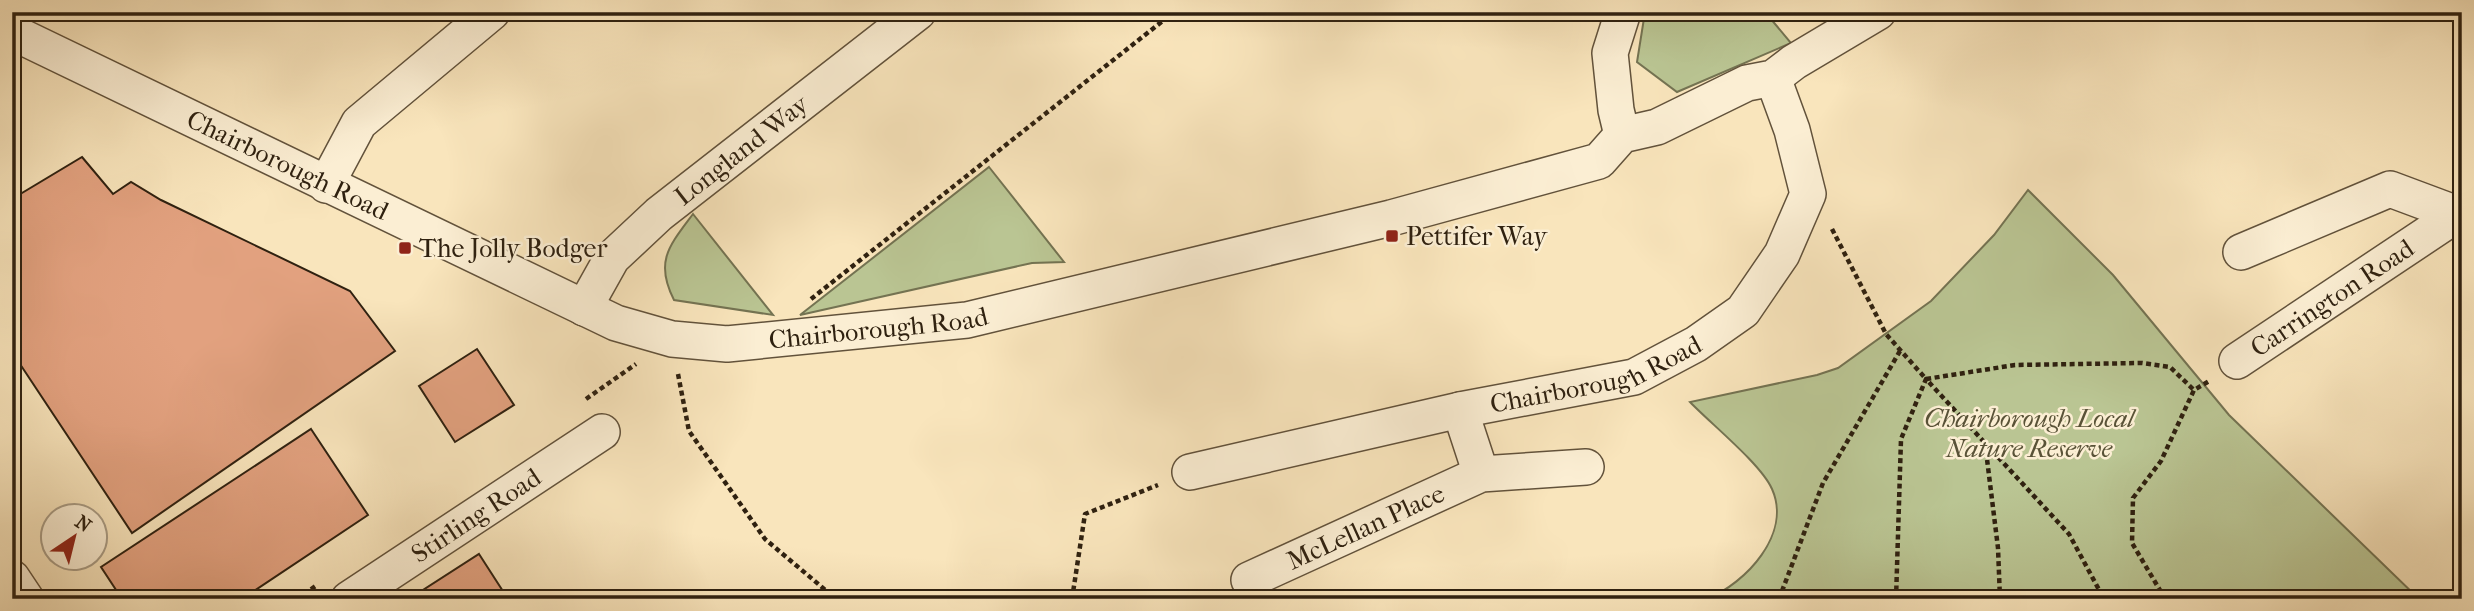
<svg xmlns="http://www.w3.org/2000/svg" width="2474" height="611" font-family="'IM FELL French Canon',serif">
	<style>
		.green { fill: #bac593; stroke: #747352; stroke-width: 2 }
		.building { fill: #e2a17f; stroke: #2f2110; stroke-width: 2 }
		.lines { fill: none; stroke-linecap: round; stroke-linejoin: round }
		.minor-casing { stroke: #62523b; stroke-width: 38 }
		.path { stroke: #2f2110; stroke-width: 4.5; stroke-dasharray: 5 3.5; stroke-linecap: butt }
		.minor { stroke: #fbeed3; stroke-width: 35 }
		.poi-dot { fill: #8f2418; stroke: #fbeed3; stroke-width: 2.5 }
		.labels { text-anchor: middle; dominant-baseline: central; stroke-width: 5; stroke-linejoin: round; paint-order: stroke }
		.street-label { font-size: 26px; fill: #2f2110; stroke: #fbeed3 }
		.poi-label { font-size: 26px; fill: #2f2110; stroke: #fbeed3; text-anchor: start }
		.park-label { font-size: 26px; font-style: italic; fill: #595237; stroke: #fbeed3 }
	</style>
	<rect width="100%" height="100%" fill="#f9e5bc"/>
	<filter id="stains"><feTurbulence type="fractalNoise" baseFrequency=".00286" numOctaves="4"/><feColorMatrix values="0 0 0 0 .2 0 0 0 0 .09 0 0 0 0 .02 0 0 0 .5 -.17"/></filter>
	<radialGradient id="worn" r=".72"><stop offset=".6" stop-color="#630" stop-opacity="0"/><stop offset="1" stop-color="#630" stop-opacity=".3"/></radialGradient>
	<g class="green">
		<polygon points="1645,12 1765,12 1791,43 1677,92 1637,62"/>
		<polygon points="989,167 1064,262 1032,263 800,315"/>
		<path d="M2028,190l85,85 116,140 190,184h-712c39,-16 85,-65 65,-110 -11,-25 -62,-66 -82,-87l127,-27 21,-7 93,-67 63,-66z"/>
		<path d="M693,214l80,101 -99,-15c-20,-39 -4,-55 19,-86z"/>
	</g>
	<g class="building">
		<polygon points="82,157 113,194 131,182 161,200 350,291 395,351 132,533 12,352 12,199"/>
		<polygon points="477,349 514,405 455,442 419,386"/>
		<polygon points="311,429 368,515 242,599 122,599 101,567"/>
		<polygon points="479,554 508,599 409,599"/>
	</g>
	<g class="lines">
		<g class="minor-casing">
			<g id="minor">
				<path id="s1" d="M12,32l604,291 56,16 55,5 240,-24 424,-102 208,-57 23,-26 35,-8 90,-44 26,-5 21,-16 84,-50"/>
				<polyline points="1622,135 1616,110 1610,53 1623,12"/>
				<polyline points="326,185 359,123 492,12"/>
				<polyline points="2241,252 2390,189 2457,214"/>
				<path id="s2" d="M584,308l28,-50 47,-44 259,-202"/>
				<path id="s3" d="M2237,361l225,-150"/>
				<polyline points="1460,410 1481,474"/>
				<path id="s4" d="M1190,472l270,-62 174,-33 62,-33 47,-33 39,-57 26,-60 -16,-64 -19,-52"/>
				<polyline points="12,578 26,599"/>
				<path id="s5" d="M1249,580l232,-106 105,-7"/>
				<path id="s6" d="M349,599l253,-167"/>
			</g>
		</g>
		<g class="path">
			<polyline points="1832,229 1886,334 1926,379 2015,365 2142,363 2170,367 2194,390"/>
			<polyline points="811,299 1174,12"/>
			<polyline points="678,374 689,431 765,539 836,599"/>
			<polyline points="586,399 636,364"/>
			<polyline points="1985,443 1998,548 2000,599"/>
			<polyline points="297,599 317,585"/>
			<polyline points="1072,599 1085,514 1158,485"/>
			<polyline points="1779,599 1823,483 1900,351"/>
			<polyline points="1896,599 1901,439 1926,379 2069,534 2104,599"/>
			<polyline points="2203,599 2161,592 2132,543 2133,498 2161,461 2194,390 2211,380"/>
		</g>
		<use href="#minor" class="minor"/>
	</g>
	<g class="poi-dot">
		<rect x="1385" y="229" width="14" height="14" rx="3.5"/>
		<rect x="398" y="241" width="14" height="14" rx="3.5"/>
	</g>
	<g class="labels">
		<g class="street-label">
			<text stroke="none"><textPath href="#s2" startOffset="226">Longland Way</textPath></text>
			<text stroke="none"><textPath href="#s1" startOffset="306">Chairborough Road</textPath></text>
			<text stroke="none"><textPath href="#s3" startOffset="114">Carrington Road</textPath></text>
			<text stroke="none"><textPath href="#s1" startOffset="936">Chairborough Road</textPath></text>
			<text stroke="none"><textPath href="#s4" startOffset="418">Chairborough Road</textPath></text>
			<text stroke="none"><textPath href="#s6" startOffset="152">Stirling Road</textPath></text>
			<text stroke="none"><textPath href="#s5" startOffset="128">McLellan Place</textPath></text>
		</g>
		<g class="poi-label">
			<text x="1406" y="236">Pettifer Way</text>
			<text x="419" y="248">The Jolly Bodger</text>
		</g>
		<g class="park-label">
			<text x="2029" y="418">Chairborough Local<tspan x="2029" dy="30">Nature Reserve</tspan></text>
		</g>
	</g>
	<rect width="2474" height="611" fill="none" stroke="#f9e5bc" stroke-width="42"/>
	<rect x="14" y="14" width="2446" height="583" fill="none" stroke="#2f2110" stroke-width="3.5"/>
	<rect x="21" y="21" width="2432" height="569" fill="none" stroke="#2f2110" stroke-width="2"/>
	<g transform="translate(74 537) rotate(35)"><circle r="33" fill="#fbeed3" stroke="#a99c85" stroke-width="2"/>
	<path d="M0-5L12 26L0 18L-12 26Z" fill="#8f2418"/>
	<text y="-10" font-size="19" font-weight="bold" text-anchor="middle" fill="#2f2110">N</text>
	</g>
	<rect width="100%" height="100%" filter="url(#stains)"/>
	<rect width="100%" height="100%" fill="url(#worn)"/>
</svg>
